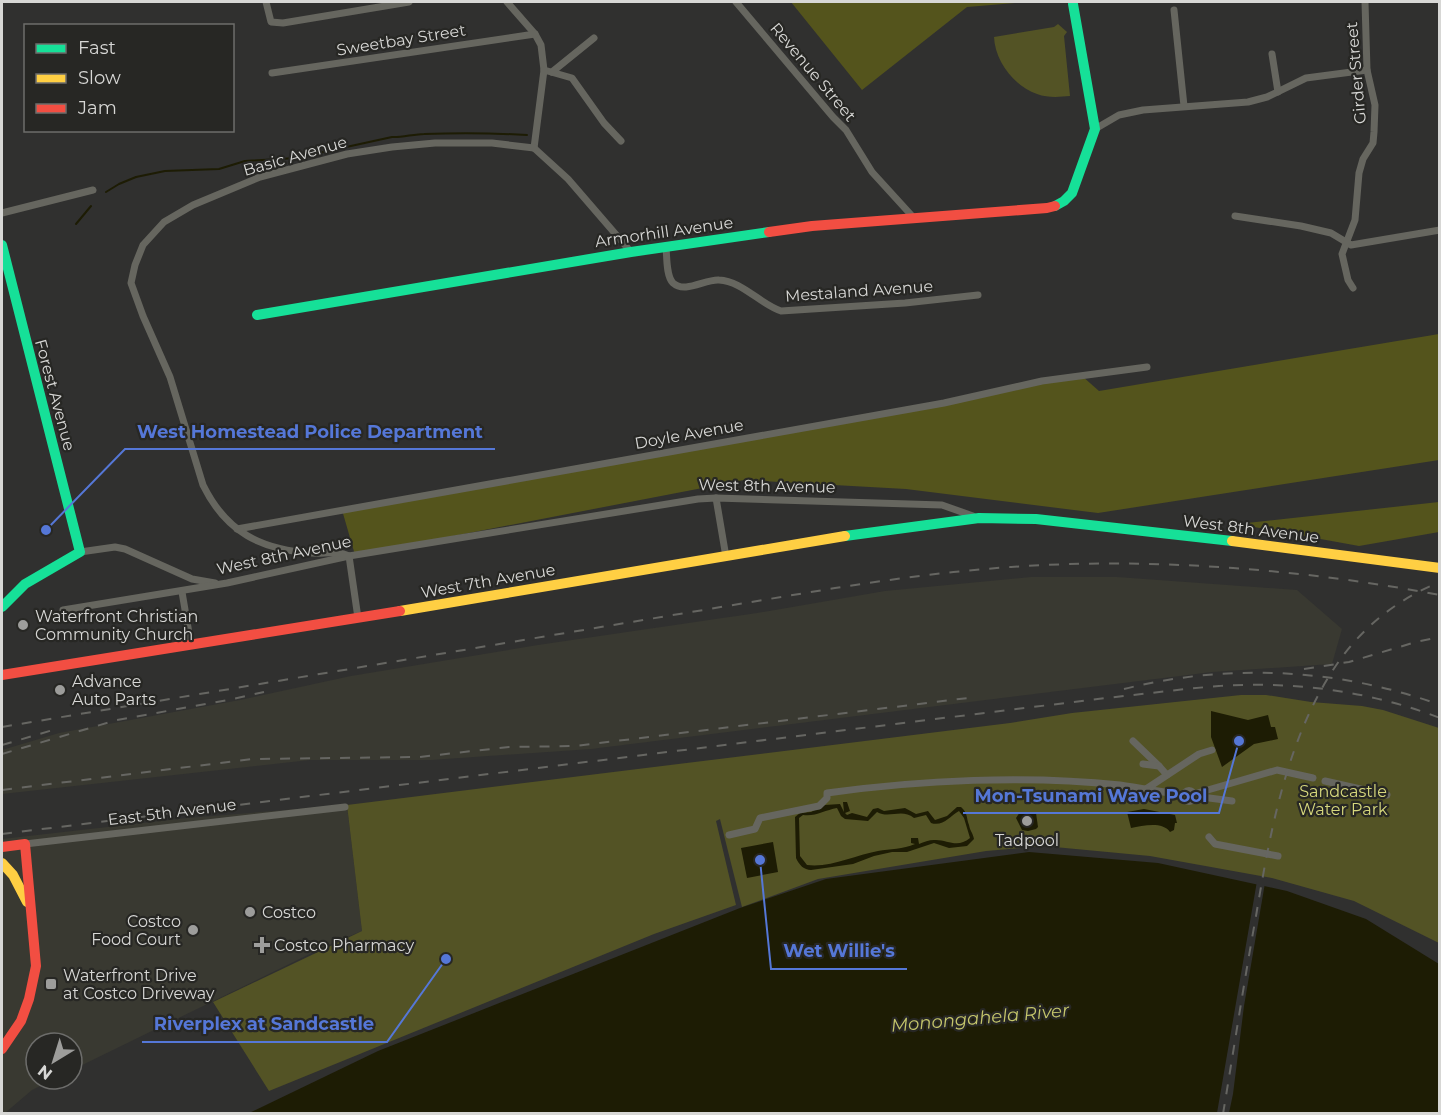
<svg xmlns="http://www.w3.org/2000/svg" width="1441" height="1115" font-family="Montserrat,sans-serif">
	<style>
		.built { fill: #393931 }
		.green { fill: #535325 }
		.forest { fill: #54541c }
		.water { fill: #1d1c04; fill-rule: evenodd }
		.pier { fill: #30302f }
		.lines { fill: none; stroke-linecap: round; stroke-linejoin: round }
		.stream { stroke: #1d1c04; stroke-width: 2 }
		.street { stroke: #66665f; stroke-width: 7 }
		.fast { stroke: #16e098; stroke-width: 10 }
		.slow { stroke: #ffcf43; stroke-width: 10 }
		.jam { stroke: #f24e42; stroke-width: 10 }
		.rail { stroke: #666662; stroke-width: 2; stroke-dasharray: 10 10; stroke-linecap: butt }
		.poi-dot { fill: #9d9d9b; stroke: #272724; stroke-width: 2 }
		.labels { text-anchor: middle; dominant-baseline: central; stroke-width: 4.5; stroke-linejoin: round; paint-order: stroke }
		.street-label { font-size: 16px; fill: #d7d7d5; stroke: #272724 }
		.poi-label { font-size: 16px; fill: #d7d7d5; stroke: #272724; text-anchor: start }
		.park-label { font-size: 16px; fill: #d7d87d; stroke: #272724 }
		.water-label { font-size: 18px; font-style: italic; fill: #c5c66b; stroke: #272724 }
		.leader { fill: none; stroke: #5577d7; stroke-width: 2 }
		.callout-dot { fill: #5577d7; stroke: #272724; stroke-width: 2 }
		.callout-label { font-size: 18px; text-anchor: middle; font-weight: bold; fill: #5577d7; stroke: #272724; stroke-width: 4.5; stroke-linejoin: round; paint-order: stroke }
	</style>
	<rect width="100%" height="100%" fill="#30302f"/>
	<g class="built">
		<polygon points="1031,577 1117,577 1297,590 1342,629 1332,664 1212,672 591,749 431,760 310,760 2,794 2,750 59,733 240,700 351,676 538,645 757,613 885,591"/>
		<polygon points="347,805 362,931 328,945 72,1070 72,1043 36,1043 36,1079 54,1079 32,1090 5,1113 2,1113 2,839 187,818"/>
	</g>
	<g class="green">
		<path d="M1058,24l9,8 -3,4 6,60c-11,1 -22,2 -33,-2 -23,-8 -42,-33 -43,-57l60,-10z"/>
		<polygon points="1241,695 1266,695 1311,702 1362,706 1383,710 1439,728 1439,943 1354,901 1272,878 1150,856 1044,846 986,851 818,879 742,907 720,819 716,821 736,905 654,934 269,1091 213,1002 362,931 347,805 1010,723 1072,713"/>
	</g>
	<g class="forest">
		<polygon points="791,2 1028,2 967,7 862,90"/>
		<polygon points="1439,334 1439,460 1098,513 906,489 744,480 355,555 342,510 1082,376 1099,391"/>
		<polygon points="1439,502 1439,532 1359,546 1238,524"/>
	</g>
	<g class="water">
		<polygon points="1211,711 1248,720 1268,715 1271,727 1275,727 1278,739 1254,744 1222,767 1211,737"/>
		<path d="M843,802h4l3,9 -5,2 2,2 5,-2 15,4 6,-8 5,-1 6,3 21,-3 11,6 12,-3 7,9 12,-4 10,-9h4c7,6 5,10 8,18 1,6 4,8 5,14l-7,7 -18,2 -15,-5 -27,9h-15l-18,4 -21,8 -42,6c-7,0 -12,-5 -15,-12l-1,-41 5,-4 11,-1 14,-7 15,-1 4,8zM837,808l4,8 4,3 23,2 9,-9c12,7 25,-4 37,6l12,-3 5,8c12,4 19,-7 28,-12l5,7 6,20c-13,11 -23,1 -36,2 -5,0 -10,2 -15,4l-1,-6h-7v5l4,1c-12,5 -25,5 -37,7 -23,4 -47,17 -71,14l-7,-9 -1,-38 4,-3c12,2 22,-5 34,-7z"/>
		<path d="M1144,809l31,6 2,8h-2l-1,7 -4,2c-8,-11 -27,-6 -39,-4l-4,-16z"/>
		<polygon points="1020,812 1036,813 1038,827 1036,829 1028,831 1022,830 1016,818"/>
		<polygon points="773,842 778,872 747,878 741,848"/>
		<polygon points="1029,852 1158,863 1287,891 1366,919 1439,964 1439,1113 247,1114 378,1051 740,908 826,879"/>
	</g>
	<polygon class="pier" points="1257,881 1265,883 1244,1006 1233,1094 1229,1113 1217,1113"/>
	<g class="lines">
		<g class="stream">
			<path d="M106,192l13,-8 17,-7 29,-6 54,-2 26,-8 51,-3 96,-21c7,1 23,-3 32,-3 34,-1 68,-1 103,1"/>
			<polyline points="76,224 91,206"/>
		</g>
		<g class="street">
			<polyline points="266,2 271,22 283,23 409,2"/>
			<polyline points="507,2 535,34 541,45 544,70 572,78 604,123 621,141"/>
			<polyline points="736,2 833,117 846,130 872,172 913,217"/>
			<polyline points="1174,10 1184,106"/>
			<polyline points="1272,54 1278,92"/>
			<polyline points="552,72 594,38"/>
			<polyline points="272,73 535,34"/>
			<polyline points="1095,129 1119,115 1143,110 1248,102 1267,97 1306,78 1367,70"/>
			<polyline points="534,148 568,179 631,252"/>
			<polyline points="534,148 544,70"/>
			<polyline points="2,213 93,190"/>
			<polyline points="1235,216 1301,226 1331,233 1351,245 1440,230"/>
			<path d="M666,247c1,10 0,29 7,36 12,11 32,-4 46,-3 23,1 41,24 62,31l124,-8 73,-8"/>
			<polyline points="1353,288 1348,280 1342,254 1355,220 1359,173 1363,159 1373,143 1374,132 1375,105 1367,70 1365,2"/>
			<polyline points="716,498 726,557"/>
			<polyline points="237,529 944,403 1042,381 1147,367"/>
			<polyline points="80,552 115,547 125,549 192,579 215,583"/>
			<polyline points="182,592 191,645"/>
			<polyline points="63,610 227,583 349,556 698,499 716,498 942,505 973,516"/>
			<path d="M358,618l-9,-62c-12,-6 -24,-2 -37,-3 -51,-3 -86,-21 -109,-68l-33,-108 -27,-61 -12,-33 4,-18 8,-20 21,-23 29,-17 67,-28 87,-23 45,-7 43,-4h57l42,5"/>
			<polyline points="1133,741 1159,766"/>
			<polyline points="1143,764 1159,766 1167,775"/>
			<polyline points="1325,781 1387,795"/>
			<polyline points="1146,789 1199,754 1212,750"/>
			<circle cx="1189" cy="796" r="5.5"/>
			<polyline points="1194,794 1277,770 1313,778"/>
			<polyline points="1194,796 1232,801"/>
			<path d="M729,835l26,-6 5,-11 59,-12 8,-8v-5c93,-13 199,-18 293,-8 21,3 42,7 63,10"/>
			<polyline points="1209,837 1215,844 1278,856"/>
			<polyline points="25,844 345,807"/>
		</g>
		<g class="fast">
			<polyline points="1055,206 1064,201 1072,193 1095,129 1073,4"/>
			<polyline points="2,245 80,552 25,584 2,607"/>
			<polyline points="257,315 631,252 769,232"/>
			<polyline points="845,536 979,518 1036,519 1232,541"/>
		</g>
		<g class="slow">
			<polyline points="1232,541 1440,568"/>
			<polyline points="400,611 845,536"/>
			<polyline points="2,863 13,875 27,902"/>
		</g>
		<g class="jam">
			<polyline points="769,232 812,226 1047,208 1055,206"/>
			<polyline points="2,675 400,611"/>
			<polyline points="2,847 25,844 36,966 29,999 21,1021 2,1049"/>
		</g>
		<g class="rail">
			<polyline points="1304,669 1349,662 1416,642 1440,637"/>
			<path d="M1124,689c103,-26 215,-21 316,16"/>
			<path d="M2,727l833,-139c58,-9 117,-17 176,-21 140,-10 291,2 429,28"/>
			<polyline points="2,745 53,730"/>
			<polyline points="2,754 117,720 228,700 264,692"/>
			<polyline points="2,790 252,759 419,757 509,747 575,746 976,697"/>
			<path d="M2,834l1104,-136c38,-4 75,-9 113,-12 75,-5 151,5 221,32"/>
			<path d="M1223,1114c11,-66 21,-132 33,-198 14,-83 30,-174 77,-246 26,-40 62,-70 107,-88"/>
		</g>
	</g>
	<g class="poi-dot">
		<circle cx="23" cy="625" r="6"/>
		<circle cx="60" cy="690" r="6"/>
		<circle cx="1027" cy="821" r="6"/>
		<circle cx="250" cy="912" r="6"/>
		<circle cx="193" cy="930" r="6"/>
		<path d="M259 936h6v6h6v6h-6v6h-6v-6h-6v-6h6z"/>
		<rect x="45" y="978" width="12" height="12" rx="3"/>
	</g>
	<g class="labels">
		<g class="street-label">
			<text transform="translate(401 40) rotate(-9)">Sweetbay Street</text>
			<text transform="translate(813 72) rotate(50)">Revenue Street</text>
			<text transform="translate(1356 73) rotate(-95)">Girder Street</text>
			<text transform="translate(295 156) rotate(-16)">Basic Avenue</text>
			<text transform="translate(664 232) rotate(-8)">Armorhill Avenue</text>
			<text transform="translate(859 291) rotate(-4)">Mestaland Avenue</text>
			<text transform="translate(55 395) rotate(75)">Forest Avenue</text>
			<text transform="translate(689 434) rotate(-10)">Doyle Avenue</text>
			<text transform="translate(767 486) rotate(1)">West 8th Avenue</text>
			<text transform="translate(1251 529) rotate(7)">West 8th Avenue</text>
			<text transform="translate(284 555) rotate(-12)">West 8th Avenue</text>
			<text transform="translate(488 581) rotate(-10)">West 7th Avenue</text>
			<text transform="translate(172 812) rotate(-7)">East 5th Avenue</text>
		</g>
		<g class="poi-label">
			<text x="35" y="616">Waterfront Christian<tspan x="35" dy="18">Community Church</tspan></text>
			<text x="72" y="681">Advance<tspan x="72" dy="18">Auto Parts</tspan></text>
			<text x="1027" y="840" text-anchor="middle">Tadpool</text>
			<text x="262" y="912">Costco</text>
			<text x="181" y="921" text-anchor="end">Costco<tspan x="181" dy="18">Food Court</tspan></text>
			<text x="274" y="945">Costco Pharmacy</text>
			<text x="63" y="975">Waterfront Drive<tspan x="63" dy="18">at Costco Driveway</tspan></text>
		</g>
		<g class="park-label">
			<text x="1343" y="791">Sandcastle<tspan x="1343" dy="18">Water Park</tspan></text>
		</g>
		<g class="water-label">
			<text transform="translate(980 1018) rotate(-5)">Monongahela River</text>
		</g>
	</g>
	<path class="leader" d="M46 530L125 449H495M1239 741L1219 813H963M760 860L771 969H907M446 959L387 1042H142"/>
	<g class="callout-dot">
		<circle cx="46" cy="530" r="6"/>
		<circle cx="1239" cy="741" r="6"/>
		<circle cx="760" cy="860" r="6"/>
		<circle cx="446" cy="959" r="6"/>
	</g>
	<g class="callout-label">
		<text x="310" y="438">West Homestead Police Department</text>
		<text x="1091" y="802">Mon-Tsunami Wave Pool</text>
		<text x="839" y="957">Wet Willie's</text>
		<text x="264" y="1030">Riverplex at Sandcastle</text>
	</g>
	<rect width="1441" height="1115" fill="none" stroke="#d7d7d5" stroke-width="6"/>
	<rect x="24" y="24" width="210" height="108" fill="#272724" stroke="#6d6d6b" stroke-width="1.5"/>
	<rect x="36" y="44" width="30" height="9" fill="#16e098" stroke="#6d6d6b" stroke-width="1.5"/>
	<text x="78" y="54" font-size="18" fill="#d7d7d5">Fast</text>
	<rect x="36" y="74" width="30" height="9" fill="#ffcf43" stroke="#6d6d6b" stroke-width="1.5"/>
	<text x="78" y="84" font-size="18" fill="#d7d7d5">Slow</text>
	<rect x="36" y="104" width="30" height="9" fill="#f24e42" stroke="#6d6d6b" stroke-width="1.5"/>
	<text x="78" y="114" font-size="18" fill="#d7d7d5">Jam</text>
	<g transform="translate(54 1061) rotate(218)"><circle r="28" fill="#272724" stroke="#6d6d6b" stroke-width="1.5"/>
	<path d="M0-4.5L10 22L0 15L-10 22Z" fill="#9d9d9b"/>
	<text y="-9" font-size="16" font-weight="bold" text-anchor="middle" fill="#d7d7d5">N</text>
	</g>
</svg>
